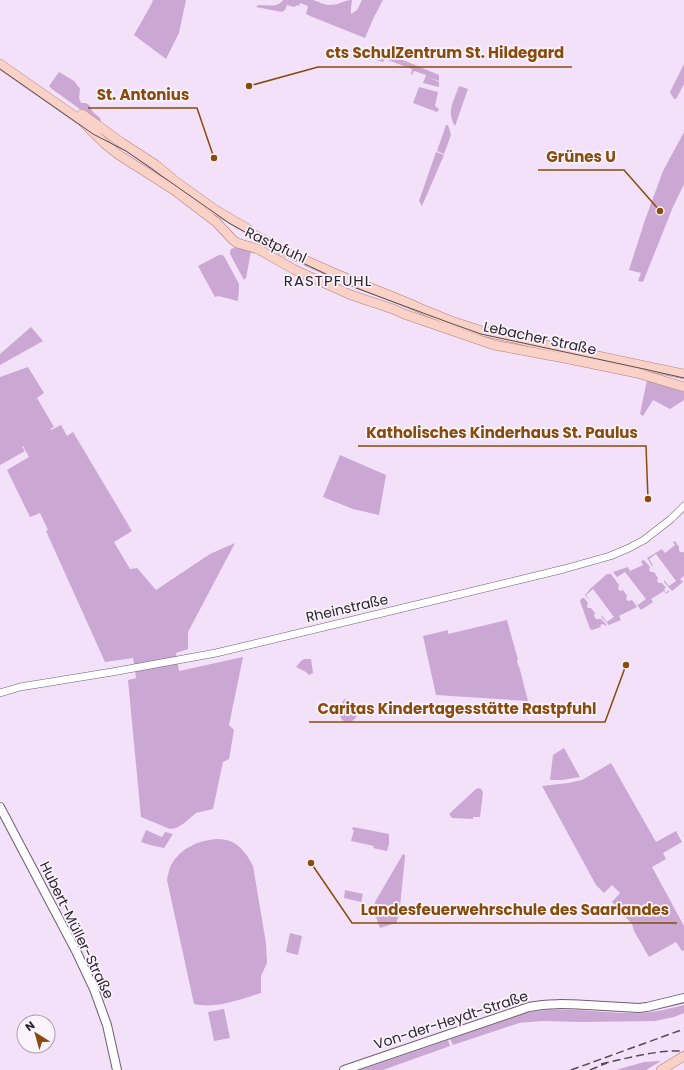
<svg xmlns="http://www.w3.org/2000/svg" width="684" height="1070" font-family="Poppins,sans-serif">
	<style>
		.green { fill: #cba8d4 }
		.lines { fill: none; stroke-linecap: round; stroke-linejoin: round }
		.tertiary-casing { stroke: #6f5e74; stroke-width: 8 }
		.secondary-casing { stroke: #6f5e74; stroke-width: 10 }
		.primary-casing { stroke: #af8179; stroke-width: 10 }
		.tertiary { stroke: #fff; stroke-width: 7 }
		.secondary { stroke: #fff; stroke-width: 8 }
		.primary { stroke: #fad1c7; stroke-width: 9 }
		.tram { stroke: #554b57; stroke-width: 1 }
		.rail { stroke: #554b57; stroke-width: 1.5; stroke-dasharray: 8 4; stroke-linecap: butt }
		.labels { text-anchor: middle; dominant-baseline: central; stroke-width: 3.5; stroke-linejoin: round; paint-order: stroke }
		.street-label { font-size: 14px; fill: #2c252e; stroke: #faf2fc }
		.neighbourhood-label { font-size: 15px; letter-spacing: 1px; fill: #2c252e; stroke: #faf2fc }
		.leader { fill: none; stroke: #884c0a; stroke-width: 1.5 }
		.callout-dot { fill: #884c0a; stroke: #faf2fc; stroke-width: 1.5 }
		.callout-label { font-size: 15px; text-anchor: middle; font-weight: bold; fill: #884c0a; stroke: #faf2fc; stroke-width: 3.5; stroke-linejoin: round; paint-order: stroke }
	</style>
	<rect width="100%" height="100%" fill="#f3e0f9"/>
	<g class="green">
		<polygon points="153,0 186,0 179,33 166,59 134,35 151,5"/>
		<path d="M283,0c9,0 21,0 29,0 7,1 10,5 18,5 9,0 15,-5 22,-5l-1,8v6l6,-4 5,-10h21l-10,19 -8,19 -55,-22 -4,-2 2,-8 -8,-3 -1,3 -2,-1 -3,2 -7,-2 -2,5 -3,2 -26,-5 1,-1 2,-1c9,0 19,3 24,-5z"/>
		<path d="M371,49c23,6 46,17 68,26v6l-11,-4 11,5v5l-16,-4 3,-8 -12,-4 -2,4 -1,-1 1,-5 -27,-10 -2,3 -12,-4 -1,2 -3,-2z"/>
		<polygon points="684,64 684,84 676,99 674,99 670,92"/>
		<polygon points="59,72 74,81 80,89 79,98 81,103 86,103 89,105 93,112 100,118 102,125 52,89 49,86"/>
		<path d="M459,86l9,3 -13,37c-9,-14 -1,-26 4,-40z"/>
		<polygon points="419,87 438,92 435,106 439,109 437,112 413,103"/>
		<polygon points="446,125 448,125 451,135 444,154 437,151"/>
		<polygon points="684,132 684,184 673,207 643,282 638,281 641,273 629,270 645,220 663,171"/>
		<polygon points="436,152 444,155 422,206 419,201"/>
		<polygon points="236,247 251,251 246,278 244,280 230,254 230,251 231,249"/>
		<polygon points="219,255 222,255 224,256 239,284 239,288 238,301 218,296 215,297 198,266"/>
		<polygon points="31,327 43,341 0,365 0,354"/>
		<polygon points="28,367 44,393 37,398 54,427 50,429 51,430 61,425 67,436 73,432 132,531 114,542 130,569 137,568 156,590 210,554 235,543 188,632 188,649 176,653 179,671 243,657 229,725 234,730 229,759 223,762 213,809 196,813 183,824 176,828 170,829 141,817 128,680 136,678 133,658 105,662 46,531 48,530 40,513 30,517 7,470 29,457 23,446 22,447 25,451 0,465 0,377"/>
		<polygon points="647,380 684,392 684,400 670,409 653,400 643,416 640,414"/>
		<polygon points="340,455 386,475 379,515 353,509 323,497"/>
		<polygon points="675,541 679,547 679,550 680,552 683,552 684,553 684,576 680,579 683,582 672,591 664,582 664,580 669,586 676,581 656,554 649,559 653,565 652,566 647,558 662,549 665,553 675,545 673,542"/>
		<polygon points="644,560 650,567 649,570 651,572 654,572 658,578 657,581 659,583 662,583 666,588 664,589 666,593 669,590 669,592 666,594 664,591 651,599 653,602 641,610 633,599 638,605 646,599 625,572 617,577 623,585 613,572 628,567 630,571 643,565 641,561"/>
		<polygon points="607,574 611,574 619,585 618,589 620,591 623,590 627,596 626,599 628,601 632,600 637,607 619,616 621,620 609,625 601,617 602,616 607,622 614,617 593,589 586,595 591,602 585,595 591,588"/>
		<polygon points="582,598 584,598 588,603 587,606 588,608 591,608 595,613 594,616 596,619 601,619 607,625 605,626 604,624 600,625 601,627 592,630 590,629 580,601"/>
		<polygon points="507,620 518,660 517,661 518,665 519,666 528,701 436,695 423,636 448,630 448,634"/>
		<polygon points="304,659 311,659 313,673 309,675 306,672 296,667 301,661"/>
		<path d="M345,699h1l8,10 3,6c-3,10 -17,9 -17,-1 0,-2 1,-5 1,-7 1,-3 1,-6 4,-8z"/>
		<polygon points="564,748 580,777 562,780 550,780 553,755"/>
		<polygon points="611,763 656,842 676,831 682,842 663,853 666,859 652,867 684,926 684,950 682,951 676,942 649,957 634,931 632,924 612,902 620,893 612,885 604,893 596,885 542,786 568,783 582,780"/>
		<polygon points="479,788 481,789 483,792 480,817 473,817 473,819 452,818 449,814 476,789"/>
		<polygon points="353,827 389,834 389,844 387,851 373,848 374,846 351,841 354,830 352,830"/>
		<polygon points="146,830 162,837 165,832 173,834 164,848 150,845 141,842"/>
		<path d="M216,839c3,0 7,0 10,1 12,2 22,15 27,26l13,77 1,20 -6,13v17c-22,7 -45,16 -67,11l-27,-124c1,-5 2,-11 4,-15 10,-17 26,-24 45,-26z"/>
		<path d="M403,854l2,1v2l-6,59 -3,7 -16,5c-3,-9 -7,-17 -5,-26z"/>
		<polygon points="345,890 363,894 361,902 344,898"/>
		<polygon points="290,933 302,936 298,955 286,952"/>
		<path d="M684,1005v8l-10,4 -19,4 -72,1 -41,-1 -23,2 -66,22 -3,-6 76,-26c35,-8 71,0 107,0 17,1 34,-4 51,-8z"/>
		<polygon points="224,1009 230,1038 214,1041 208,1012"/>
		<polygon points="448,1040 450,1046 383,1070 360,1070"/>
		<polygon points="661,1061 646,1070 616,1070 644,1062"/>
	</g>
	<g class="lines">
		<g class="tertiary-casing">
			<polyline id="tertiary" points="0,693 20,687 112,672 216,653 403,608 564,569 610,556 629,548 644,540 671,519 684,506"/>
		</g>
		<g class="secondary-casing">
			<g id="secondary">
				<polyline points="0,807 77,953 94,989 107,1025 117,1070"/>
				<path d="M344,1070l185,-63c19,-4 38,-3 58,-2 17,1 35,2 52,3l8,-1 37,-9"/>
			</g>
		</g>
		<g class="primary-casing">
			<g id="primary">
				<polyline points="0,64 83,122 105,144 119,155 174,190 216,222 233,240 237,243 258,249 295,270 351,295 393,309 404,314 494,345 564,358 637,373 684,387"/>
				<polyline points="82,114 122,143 156,165 175,181 214,209 248,229 251,233 284,251 341,276 413,305 424,310 451,321 482,331 531,342 684,374"/>
				<polyline points="661,1070 684,1056"/>
			</g>
		</g>
		<use href="#tertiary" class="tertiary"/>
		<use href="#secondary" class="secondary"/>
		<use href="#primary" class="primary"/>
		<polyline class="tram" points="0,69 93,134 126,151 229,223 286,255 328,275 356,288 450,323 481,334 644,369 684,378"/>
		<g class="rail">
			<path d="M601,1064c27,-6 55,-14 83,-13"/>
			<polyline points="571,1070 684,1029"/>
			<polyline points="590,1070 607,1063"/>
		</g>
	</g>
	<g class="labels">
		<g class="street-label">
			<text transform="translate(276 245) rotate(25)">Rastpfuhl</text>
			<text transform="translate(540 338) rotate(12)">Lebacher Straße</text>
			<text transform="translate(347 608) rotate(-13)">Rheinstraße</text>
			<text transform="translate(77 930) rotate(64)">Hubert-Müller-Straße</text>
			<text transform="translate(451 1020) rotate(-18)">Von-der-Heydt-Straße</text>
		</g>
		<g class="neighbourhood-label">
			<text x="328" y="280">RASTPFUHL</text>
		</g>
	</g>
	<path class="leader" d="M249 86L318 67H572M214 158L197 108H88M660 211L624 170H538M648 499L646 446H358M626 665L605 722H309M311 863L352 923H677"/>
	<g class="callout-dot">
		<circle cx="249" cy="86" r="4"/>
		<circle cx="214" cy="158" r="4"/>
		<circle cx="660" cy="211" r="4"/>
		<circle cx="648" cy="499" r="4"/>
		<circle cx="626" cy="665" r="4"/>
		<circle cx="311" cy="863" r="4"/>
	</g>
	<g class="callout-label">
		<text x="445" y="58">cts SchulZentrum St. Hildegard</text>
		<text x="143" y="100">St. Antonius</text>
		<text x="581" y="162">Grünes U</text>
		<text x="502" y="438">Katholisches Kinderhaus St. Paulus</text>
		<text x="457" y="714">Caritas Kindertagesstätte Rastpfuhl</text>
		<text x="515" y="915">Landesfeuerwehrschule des Saarlandes</text>
	</g>
	<g transform="translate(36 1034) rotate(323)"><circle r="19" fill="#faf2fc" stroke="#a8a0aa"/>
	<path d="M0-3L7 15L0 10L-7 15Z" fill="#884c0a"/>
	<text y="-6" font-size="11" font-weight="bold" text-anchor="middle" fill="#2c252e">N</text>
	</g>
</svg>
